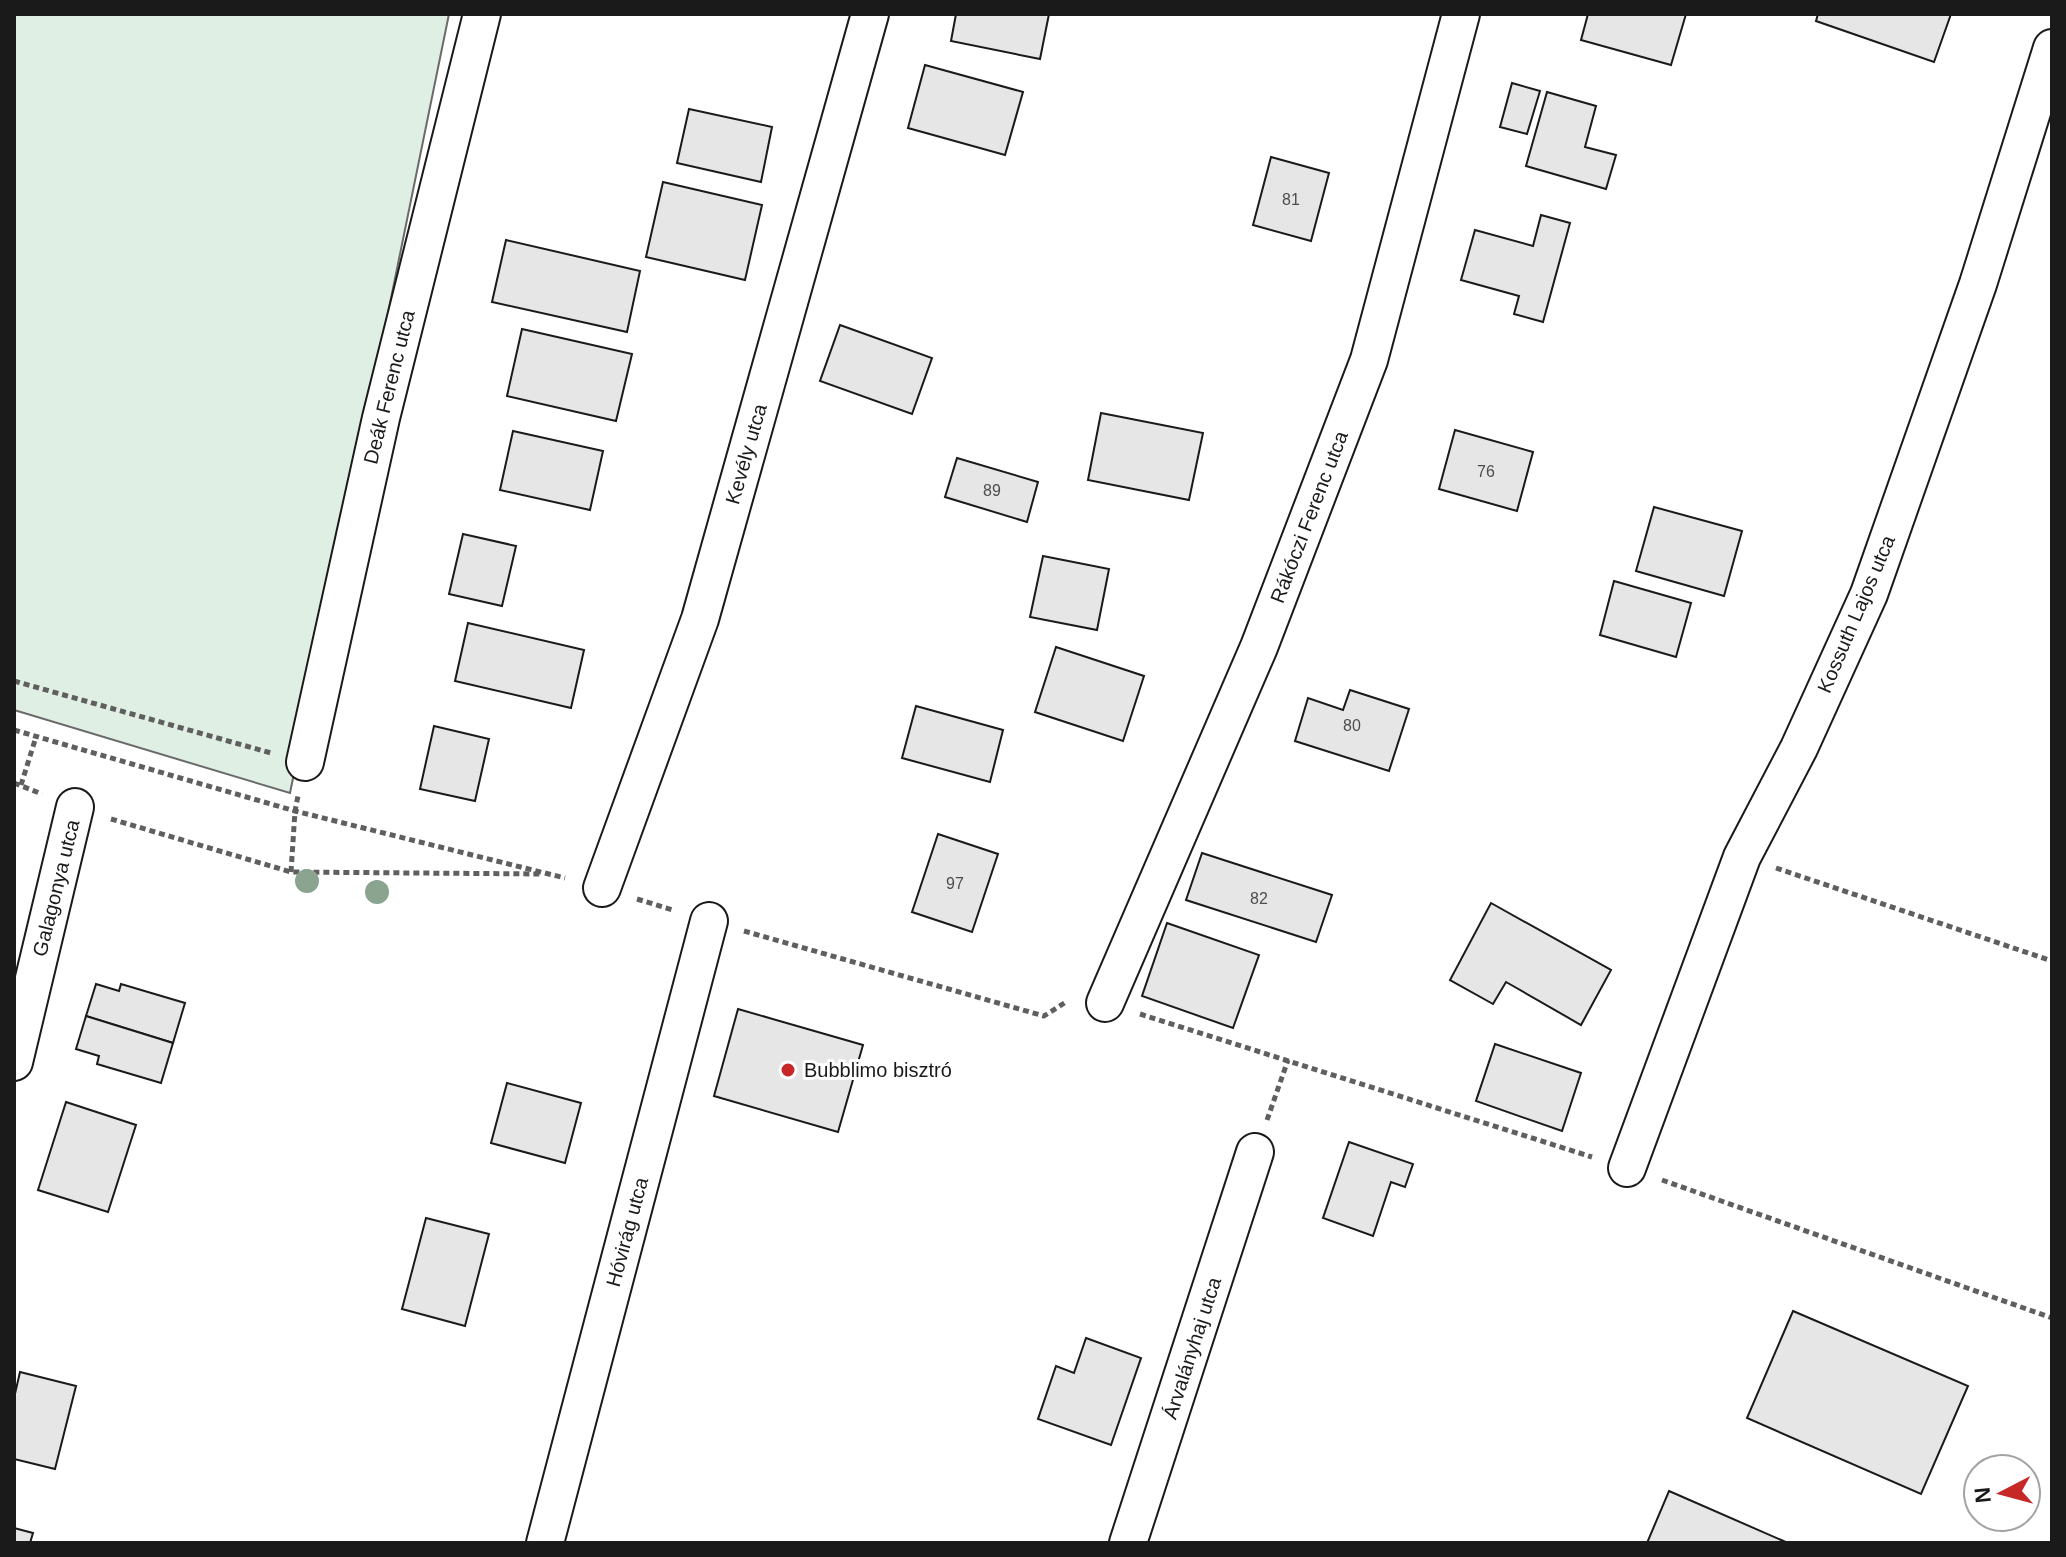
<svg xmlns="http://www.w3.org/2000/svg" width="2066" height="1557" font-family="Arial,sans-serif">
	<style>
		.green { fill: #e0efe3; stroke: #6a6a6a; stroke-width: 2 }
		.building { fill: #e6e6e6; stroke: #1a1a1a; stroke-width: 2 }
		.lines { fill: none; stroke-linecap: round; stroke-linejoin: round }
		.street-casing { stroke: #1a1a1a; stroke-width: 40 }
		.path { stroke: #5f5f5f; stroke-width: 5; stroke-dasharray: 6 4; stroke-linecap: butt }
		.street { stroke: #fff; stroke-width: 36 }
		.tree { fill: #8aa48f }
		.poi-dot { fill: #c62828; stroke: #fff; stroke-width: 3 }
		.labels { text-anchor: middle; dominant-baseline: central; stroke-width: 6; stroke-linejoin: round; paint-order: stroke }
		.number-label { font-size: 16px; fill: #4d4d4d }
		.street-label { font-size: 20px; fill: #1a1a1a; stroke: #fff }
		.poi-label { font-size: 20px; fill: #1a1a1a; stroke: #fff; text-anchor: start }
	</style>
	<rect width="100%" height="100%" fill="#fff"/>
	<polygon class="green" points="14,14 449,14 290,793 14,710"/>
	<g class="building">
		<polygon points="956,14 1049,14 1040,59 951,41"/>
		<polygon points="1588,14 1686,14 1671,65 1581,40"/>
		<polygon points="1818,14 1951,14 1934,62 1816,21"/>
		<polygon points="925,65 1023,92 1005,155 908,128"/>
		<polygon points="1512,83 1540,91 1527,134 1500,127"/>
		<polygon points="1547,92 1596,106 1585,147 1616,155 1606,189 1526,166"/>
		<polygon points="689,109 772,127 761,182 677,163"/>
		<polygon points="1271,157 1329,173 1311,241 1253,225"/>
		<polygon points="663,182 762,205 745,280 646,257"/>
		<polygon points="1541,215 1570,223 1543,322 1514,314 1519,296 1461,280 1475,230 1533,246"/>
		<polygon points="506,240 640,271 627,332 492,302"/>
		<polygon points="840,325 932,358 912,414 820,381"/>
		<polygon points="522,329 632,354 616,421 507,396"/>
		<polygon points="1101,413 1203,433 1189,500 1088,480"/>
		<polygon points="1455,430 1533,452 1517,511 1439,489"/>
		<polygon points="513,431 603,451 590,510 500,490"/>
		<polygon points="957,458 1038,482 1027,522 945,497"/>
		<polygon points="1654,507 1742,531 1724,596 1636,571"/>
		<polygon points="463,534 516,546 502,606 449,594"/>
		<polygon points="1043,556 1109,569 1097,630 1030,617"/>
		<polygon points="1614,581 1691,603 1676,657 1600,635"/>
		<polygon points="468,623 584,650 571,708 455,681"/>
		<polygon points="1056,647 1144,676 1123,741 1035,712"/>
		<polygon points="1350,690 1409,709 1389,771 1295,741 1308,698 1343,710"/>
		<polygon points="916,706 1003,730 990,782 902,758"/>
		<polygon points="434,726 489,739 475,801 420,789"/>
		<polygon points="938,834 998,854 972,932 912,912"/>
		<polygon points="1202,853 1332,895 1316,942 1186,900"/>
		<polygon points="1491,903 1611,970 1581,1025 1506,982 1493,1004 1450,980"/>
		<polygon points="1167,923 1259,955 1233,1028 1142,996"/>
		<polygon points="96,984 119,991 121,984 185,1003 173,1043 86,1016"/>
		<polygon points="738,1009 863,1045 838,1132 714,1096"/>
		<polygon points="86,1016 173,1043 161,1083 97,1064 99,1056 76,1049"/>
		<polygon points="1495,1044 1581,1073 1562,1131 1476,1101"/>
		<polygon points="507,1083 581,1103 565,1163 491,1143"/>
		<polygon points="66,1102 136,1125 108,1212 38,1190"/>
		<polygon points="1349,1142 1413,1164 1405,1187 1391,1182 1373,1236 1323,1218"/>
		<polygon points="426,1218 489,1234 465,1326 402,1309"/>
		<polygon points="1793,1311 1968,1386 1921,1494 1747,1418"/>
		<polygon points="1086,1338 1141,1358 1111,1445 1038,1419 1056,1366 1074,1373"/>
		<polygon points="20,1372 76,1386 55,1469 14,1459 14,1398"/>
		<polygon points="1669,1491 1788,1543 1647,1543"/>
		<polygon points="14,1528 33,1533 30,1543 14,1543"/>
	</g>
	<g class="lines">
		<g class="street-casing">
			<g id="street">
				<polyline points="305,762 381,418 482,14"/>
				<polyline points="602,888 700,619 870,14"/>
				<polyline points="1105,1003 1259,647 1369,360 1461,14"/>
				<polyline points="14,1062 75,807"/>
				<polyline points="1627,1168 1742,857 1799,748 1869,594 1978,284 2052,48"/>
				<polyline points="545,1543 709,921"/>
				<polyline points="1128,1543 1255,1152"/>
			</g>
		</g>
		<g class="path">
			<polyline points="14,681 271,753"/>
			<polyline points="14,730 295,811 565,878"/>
			<polyline points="14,783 42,794"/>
			<polyline points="21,785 36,737"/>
			<polyline points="111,819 291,872 542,874"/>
			<polyline points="1776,868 2052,961"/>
			<polyline points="291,872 295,811 298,796"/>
			<polyline points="637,899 673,910"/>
			<polyline points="744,931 1044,1016 1066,1002"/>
			<polyline points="1140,1014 1592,1157"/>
			<polyline points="1267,1120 1288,1060"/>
			<polyline points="1662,1180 2052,1318"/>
		</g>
		<use href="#street" class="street"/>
	</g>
	<g class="tree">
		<circle cx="307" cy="881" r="12"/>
		<circle cx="377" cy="892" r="12"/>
	</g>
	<circle class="poi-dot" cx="788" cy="1070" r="8"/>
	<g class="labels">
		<g class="number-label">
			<text x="1291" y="199">81</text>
			<text x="1486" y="471">76</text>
			<text x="992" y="490">89</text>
			<text x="1352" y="725">80</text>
			<text x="955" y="883">97</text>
			<text x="1259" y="898">82</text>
		</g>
		<g class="street-label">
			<text transform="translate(389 387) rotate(-76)">Deák Ferenc utca</text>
			<text transform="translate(746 454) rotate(-74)">Kevély utca</text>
			<text transform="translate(1309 517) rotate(-69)">Rákóczi Ferenc utca</text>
			<text transform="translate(1856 614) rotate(-67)">Kossuth Lajos utca</text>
			<text transform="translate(56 888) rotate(-76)">Galagonya utca</text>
			<text transform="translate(627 1232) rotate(-75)">Hóvirág utca</text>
			<text transform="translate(1192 1348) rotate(-72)">Árvalányhaj utca</text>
		</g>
		<g class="poi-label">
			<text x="804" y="1070">Bubblimo bisztró</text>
		</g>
	</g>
	<rect width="2066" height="1557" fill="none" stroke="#1a1a1a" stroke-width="32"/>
	<g transform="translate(2002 1493) rotate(264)"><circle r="38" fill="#ffffff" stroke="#a3a3a3" stroke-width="2"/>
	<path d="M0-6L14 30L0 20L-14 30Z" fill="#c62828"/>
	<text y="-12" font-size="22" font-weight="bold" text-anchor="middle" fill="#1a1a1a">N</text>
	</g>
</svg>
